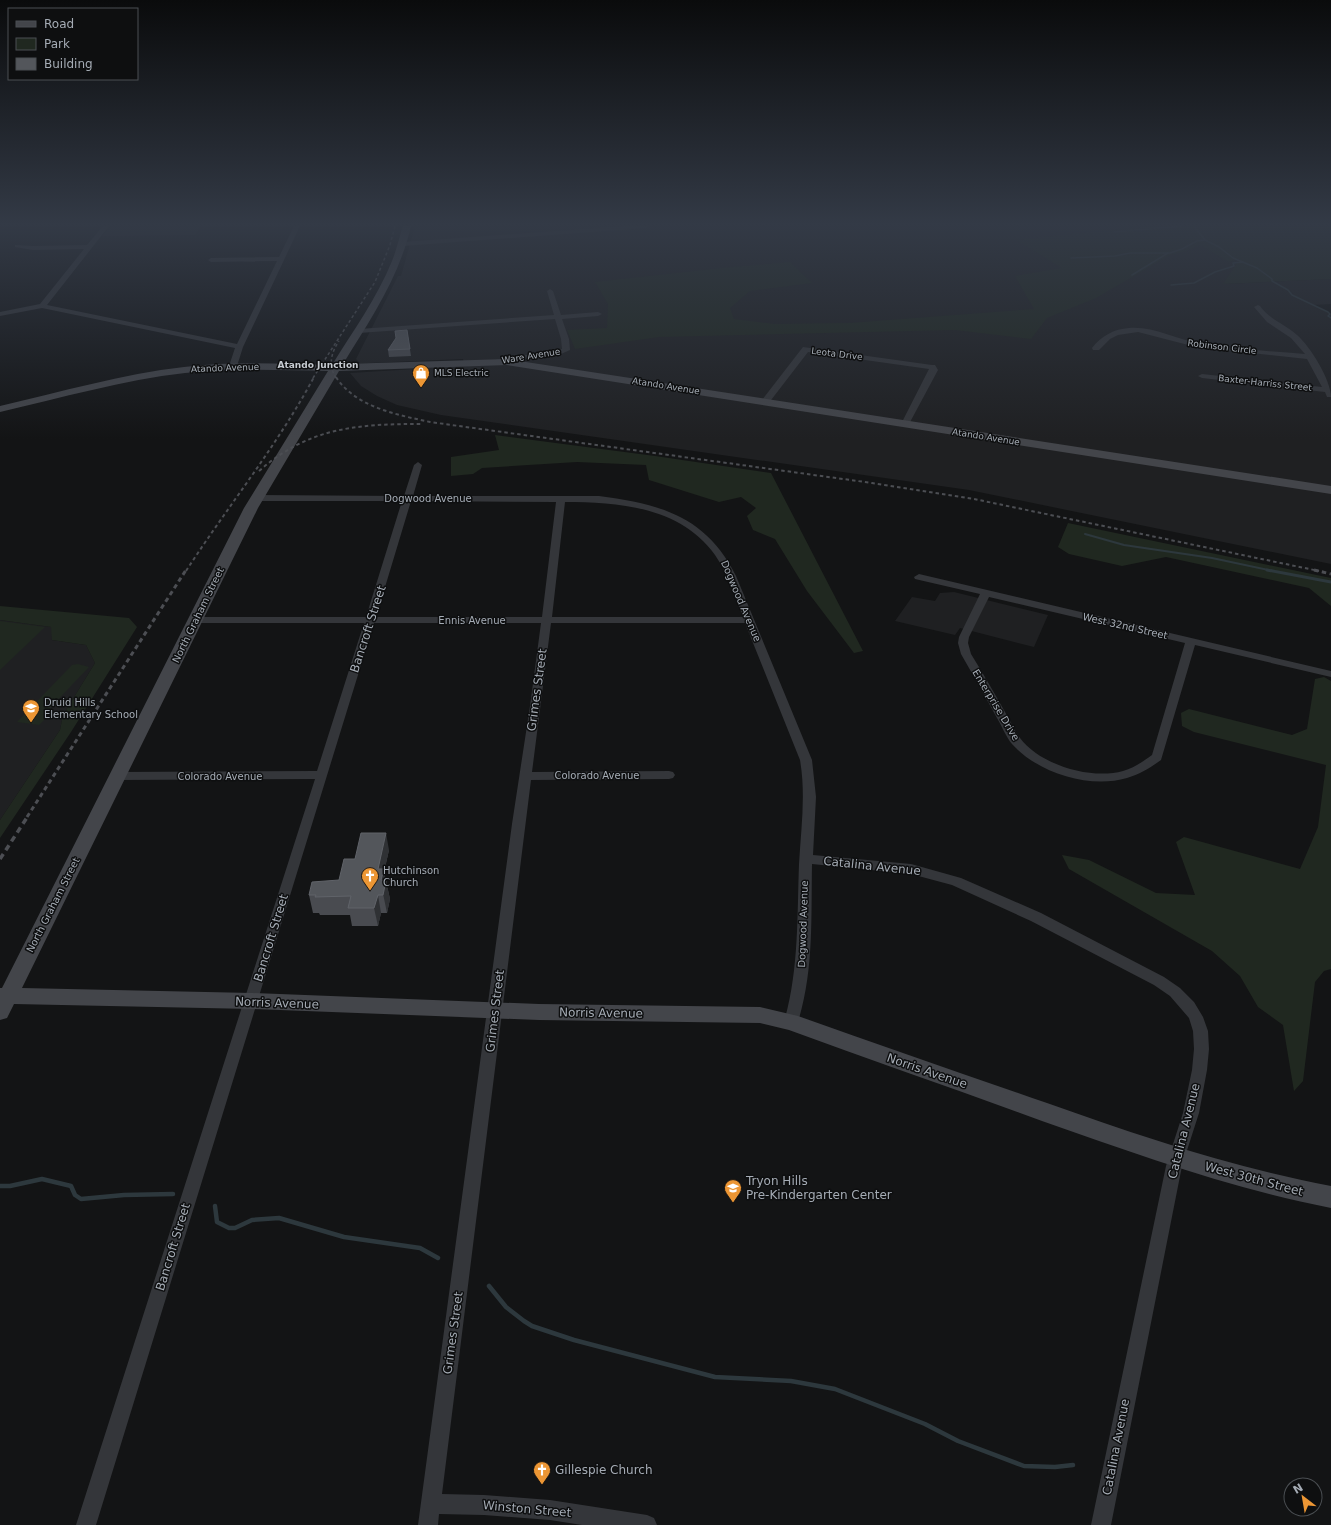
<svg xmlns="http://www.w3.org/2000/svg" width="1331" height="1525" font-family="'DejaVu Sans',sans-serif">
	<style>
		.built { fill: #1f2022 }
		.green { fill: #202820 }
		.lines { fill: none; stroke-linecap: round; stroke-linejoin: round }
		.stream-far3 { stroke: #2d383d; stroke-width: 1.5 }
		.stream-far2 { stroke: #2d383d; stroke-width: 2 }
		.stream-far1 { stroke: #2d383d; stroke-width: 3 }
		.stream { stroke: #2d383d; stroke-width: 4.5 }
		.street { fill: #34363a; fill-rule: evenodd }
		.secondary { fill: #43454a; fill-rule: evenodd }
		.rail-far3 { stroke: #4c4e53; stroke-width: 1.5; stroke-dasharray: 3 2.5; stroke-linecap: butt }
		.rail-far2 { stroke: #4c4e53; stroke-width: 2; stroke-dasharray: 3.5 3; stroke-linecap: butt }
		.rail-far1 { stroke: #4c4e53; stroke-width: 3; stroke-dasharray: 4.5 3.5; stroke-linecap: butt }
		.rail { stroke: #4c4e53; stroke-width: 3.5; stroke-dasharray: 6 4.5; stroke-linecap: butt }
		.wall { fill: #494b50 }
		.shaded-wall { fill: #2f3134 }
		.building { fill: #53565b; stroke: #606369 }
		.labels { text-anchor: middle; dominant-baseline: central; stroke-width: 3; stroke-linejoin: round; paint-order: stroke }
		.far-street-label { font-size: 9px; fill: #a5acb5; stroke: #0e0f10 }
		.far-neighbourhood-label { font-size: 9px; font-weight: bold; fill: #c6cbd1; stroke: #0e0f10 }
		.far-poi-label { font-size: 9px; fill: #a5acb5; stroke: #0e0f10; text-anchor: start }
		.street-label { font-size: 10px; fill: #a5acb5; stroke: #0e0f10 }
		.poi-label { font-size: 10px; fill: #a5acb5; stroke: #0e0f10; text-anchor: start }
		.near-street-label { font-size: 12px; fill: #a5acb5; stroke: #0e0f10 }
		.near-poi-label { font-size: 12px; fill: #a5acb5; stroke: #0e0f10; text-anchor: start }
	</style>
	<rect width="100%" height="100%" fill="#131415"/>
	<g class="built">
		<polygon points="111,226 201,226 195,235 102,236"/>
		<polygon points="415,226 1179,226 1241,259 1224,284 1331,279 1331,304 1313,305 1331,314 1331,564 969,490 441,415 397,405 377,396 361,386 350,373 464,366 463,359 369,363 360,363 356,359 398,276 401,276"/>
		<polygon points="954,592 1048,615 1034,647 960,628 955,635 895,621 912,597 935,601 940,593"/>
		<polygon points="0,620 52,627 52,640 86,645 95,663 63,715 60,730 0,820"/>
	</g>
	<g class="green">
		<polygon points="1153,226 1331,226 1331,279 1223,284 1240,259 1229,262 1200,245 1186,251 1170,255 1096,298 1047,318 1031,339 955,330 659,337 575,349 567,330 607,328 608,304 595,282 722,268 790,262 812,283 750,291 730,308 734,319 775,324 849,323 1034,309 1015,276 1062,268 1016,240"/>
		<polygon points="495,435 655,456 771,473 863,651 854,653 807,591 775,539 753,530 747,516 756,508 741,497 719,502 649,480 646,465 577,462 482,468 473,474 451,476 451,457 499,450"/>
		<polygon points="1068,523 1331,578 1331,606 1309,588 1166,557 1122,566 1069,554 1058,547"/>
		<polygon points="0,606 129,618 137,627 71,732 0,838 0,820 60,730 63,715 95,663 86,645 52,640 51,627 0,620"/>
		<polygon points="0,621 45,627 0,670"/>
		<polygon points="78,664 89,667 50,708 51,713 39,725 17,722 72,665"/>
		<polygon points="1324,677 1331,681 1331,969 1324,971 1315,982 1303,1081 1294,1091 1283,1025 1258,1007 1240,976 1212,951 1069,869 1062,855 1089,860 1156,893 1195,895 1176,842 1184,837 1300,869 1318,827 1326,765 1194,732 1182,726 1181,713 1189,709 1292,735 1307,729 1315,679"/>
	</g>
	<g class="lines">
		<g class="stream-far3">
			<polyline points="1194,226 1205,240 1219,247 1233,258 1257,268 1272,279 1272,281 1288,290 1292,295 1328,312 1330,314 1328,316 1331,318"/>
			<polyline points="1114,232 1182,226"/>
			<polyline points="1071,258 1115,256 1130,253 1170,253 1182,249 1197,241 1205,240"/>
			<polyline points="1132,275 1168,253"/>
			<polyline points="1171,285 1194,283 1215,272 1234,266 1233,263 1243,262"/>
		</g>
		<polyline class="stream-far2" points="1085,534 1124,545 1212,558 1273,571"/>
		<polyline class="stream-far1" points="1267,570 1331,582"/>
		<g class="stream">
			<polyline points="0,1186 10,1186 42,1179 71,1186 75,1195 81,1199 124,1195 173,1194"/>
			<polyline points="215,1206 217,1222 229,1228 235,1228 252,1220 279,1218 344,1237 420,1248 438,1258"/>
			<polyline points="489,1286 506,1307 524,1321 532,1326 574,1340 715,1377 791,1381 835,1389 925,1424 958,1441 1024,1466 1055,1467 1073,1465"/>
		</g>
		<g class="street">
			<polygon points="103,226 109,226 47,305 237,344 277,261 211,262 208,260 211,258 279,257 294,226 300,226 243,347 237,366 233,368 229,366 235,348 42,308 0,316 0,312 40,304 84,249 33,250 15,247 15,245 33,246 87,245"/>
			<polygon points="625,226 649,226 646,228 403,246 400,244 403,242"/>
			<polygon points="550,289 553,291 561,315 598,312 602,314 598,316 562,319 569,339 570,350 561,354 496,364 492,362 496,360 562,349 561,339 555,319 359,333 355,331 359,329 554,315 547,291"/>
			<path d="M1258,305l2,1c10,14 25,18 37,29 13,11 34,45 34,62h-4l-2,-5 -123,-14 -4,-2 4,-2 120,13 -15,-28 -111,-12 -58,-15 -20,3 -8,4 -11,11h-6l-1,-2c9,-12 22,-19 37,-20 24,-2 46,11 69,15 35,6 71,8 107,11l-14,-16 -24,-16 -13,-15z"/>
			<polygon points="803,347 932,365 935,365 938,370 909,424 905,426 901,424 929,369 808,352 768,404 762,404 762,400"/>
			<path d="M418,462l4,3 -9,31h186c62,8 108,21 137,80l76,184 4,37 -3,58 98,9 50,14 80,35 123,64 16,11 14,14 9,15 5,14 1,18 -2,21 -8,43 -17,53 -71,359h-20l75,-359 17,-53 9,-43 2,-21 -1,-18 -4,-13 -19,-22 -16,-11 -123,-64 -79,-36 -41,-11 -99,-10c-1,54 2,106 -14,158l-2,4 -5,2 -5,-2 -2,-4c15,-52 13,-105 15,-158 2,-35 7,-69 1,-104l-55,-137h-194l-19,149 137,-1 4,1 2,3 -2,3 -4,1 -138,1 -89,714 42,1 66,5 97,15 7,3 3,7h-75l-32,-5 -66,-5 -45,-1 -1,11h-20l94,-701 18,-118 11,-83h-167l-278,902h-20l239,-746 -197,1 -4,-1 -2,-3 2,-3 4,-1 199,-1 47,-148h-169l-5,-3 5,-3h171l36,-116h-145l-5,-3 5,-3 147,1 10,-31zM411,501l145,1 -14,115h-166zM565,502c54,0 116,5 150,53 13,19 20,41 28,62h-191z"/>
			<path d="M919,574l412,97v6l-136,-32 -34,115c-11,8 -21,14 -34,18 -38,11 -89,-5 -115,-34 -6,-7 -10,-18 -15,-26 -12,-22 -24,-43 -36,-64l-3,-11 1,-6 21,-43 -65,-15 -1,-2zM989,597l196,46 -33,112c-10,7 -18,13 -29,16 -32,9 -83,-6 -103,-33 -6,-8 -10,-18 -15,-26 -11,-19 -22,-39 -34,-58l-3,-11 1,-6z"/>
		</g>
		<path class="secondary" d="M403,226h8c-12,52 -41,94 -68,138l164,-5 824,127v8l-824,-129 -168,6 -81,137 -236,480 230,5 287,11 221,3 38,9c83,30 166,58 249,87 93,33 187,65 284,83v22c-99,-19 -194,-54 -289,-87 -84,-31 -169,-60 -253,-91l-29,-7 -221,-3 -287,-11 -238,-5 -7,14 -7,2v-32h2l242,-480 84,-137c-48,-1 -95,-3 -143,2 -62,7 -124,25 -185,39v-6c61,-14 122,-32 184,-39 49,-6 99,-3 148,-2 21,-34 45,-67 60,-104 5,-12 7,-24 11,-35z"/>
		<g class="rail-far3">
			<polyline points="313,378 375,282 390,245 395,226"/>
			<path d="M336,378c-8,-13 -5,-25 3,-37"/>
		</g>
		<g class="rail-far2">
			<path d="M336,377c19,30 62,38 94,45l442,61 102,16 345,72"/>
			<path d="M259,471c50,-44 99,-47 163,-47"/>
			<path d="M186,571c42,-65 91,-125 128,-194"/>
		</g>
		<g class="rail-far1">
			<polyline points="1314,570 1331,574"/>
			<polyline points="27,817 186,570"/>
		</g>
		<polyline class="rail" points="0,859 28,816"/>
	</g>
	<g class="wall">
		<polygon points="407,330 411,356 389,357 388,350"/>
		<polygon points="389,850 384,872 390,899 387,913 381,913 378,926 352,926 350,915 320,915 319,913 313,913 309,895 339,880 355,859"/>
	</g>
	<g class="shaded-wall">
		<polygon points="386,833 389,850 384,872 390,899 387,913 378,869"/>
		<polygon points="378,895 381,913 378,926 374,908"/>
	</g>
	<g class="building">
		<polygon points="407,330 410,349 388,350 396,338 395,331"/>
		<polygon points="361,833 386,833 378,869 384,869 381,880 386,881 383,895 378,895 374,908 348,908 351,896 315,897 316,895 309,895 312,882 339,880 344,859 355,859"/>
	</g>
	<linearGradient id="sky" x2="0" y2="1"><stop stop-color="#0a0b0c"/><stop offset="0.51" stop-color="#333a46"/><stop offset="1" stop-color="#333a46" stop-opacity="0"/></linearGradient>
	<rect width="1331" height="439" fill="url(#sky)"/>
	<defs>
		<g id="shop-pin" transform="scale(0.9)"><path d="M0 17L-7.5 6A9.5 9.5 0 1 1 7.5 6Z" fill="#ec9634" stroke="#0e0f10"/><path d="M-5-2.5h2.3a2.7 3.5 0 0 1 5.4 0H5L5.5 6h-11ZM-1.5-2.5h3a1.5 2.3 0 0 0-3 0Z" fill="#fff"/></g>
		<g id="school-pin" transform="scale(0.9)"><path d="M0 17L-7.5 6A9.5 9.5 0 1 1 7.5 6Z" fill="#ec9634" stroke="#0e0f10"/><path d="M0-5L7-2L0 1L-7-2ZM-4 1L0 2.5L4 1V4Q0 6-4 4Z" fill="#fff"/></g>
		<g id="church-pin" transform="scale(0.9)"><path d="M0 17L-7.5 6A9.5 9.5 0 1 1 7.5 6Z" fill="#ec9634" stroke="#0e0f10"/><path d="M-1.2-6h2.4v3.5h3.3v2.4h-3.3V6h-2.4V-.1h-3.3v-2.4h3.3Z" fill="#fff"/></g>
	</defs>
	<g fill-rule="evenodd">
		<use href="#shop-pin" x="421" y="373"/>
		<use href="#school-pin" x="31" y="708"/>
		<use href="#church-pin" x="370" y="876"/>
		<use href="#school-pin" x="733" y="1188"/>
		<use href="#church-pin" x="542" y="1470"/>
	</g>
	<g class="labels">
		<g class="far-street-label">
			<text transform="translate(1222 347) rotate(7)">Robinson Circle</text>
			<text transform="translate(837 354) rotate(7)">Leota Drive</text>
			<text transform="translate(531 356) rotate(-9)">Ware Avenue</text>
			<text transform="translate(225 368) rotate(-2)">Atando Avenue</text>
			<text transform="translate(1265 383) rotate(6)">Baxter-Harriss Street</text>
			<text transform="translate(666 386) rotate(9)">Atando Avenue</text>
			<text transform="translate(986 437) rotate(9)">Atando Avenue</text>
		</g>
		<g class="far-neighbourhood-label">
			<text x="318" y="365">Atando Junction</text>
		</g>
		<g class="far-poi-label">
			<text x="434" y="373">MLS Electric</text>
		</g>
		<g class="street-label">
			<text x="428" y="498">Dogwood Avenue</text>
			<text transform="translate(741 601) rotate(67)">Dogwood Avenue</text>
			<text transform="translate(198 615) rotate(-64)">North Graham Street</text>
			<text x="472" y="620">Ennis Avenue</text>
			<text transform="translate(1125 626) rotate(13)">West 32nd Street</text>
			<text transform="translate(996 705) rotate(59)">Enterprise Drive</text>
			<text x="597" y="775">Colorado Avenue</text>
			<text x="220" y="776">Colorado Avenue</text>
			<text transform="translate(53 905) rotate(-63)">North Graham Street</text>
			<text transform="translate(803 924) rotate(-88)">Dogwood Avenue</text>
		</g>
		<g class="poi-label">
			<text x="44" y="702">Druid Hills<tspan x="44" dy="12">Elementary School</tspan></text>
			<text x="383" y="870">Hutchinson<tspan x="383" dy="12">Church</tspan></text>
		</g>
		<g class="near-street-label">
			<text transform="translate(368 629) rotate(-72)">Bancroft Street</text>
			<text transform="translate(537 690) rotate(-82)">Grimes Street</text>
			<text transform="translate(872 866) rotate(6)">Catalina Avenue</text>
			<text transform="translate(271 938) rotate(-73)">Bancroft Street</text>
			<text transform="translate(277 1003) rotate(2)">Norris Avenue</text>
			<text transform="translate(495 1011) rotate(-83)">Grimes Street</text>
			<text transform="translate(601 1013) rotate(1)">Norris Avenue</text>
			<text transform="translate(927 1071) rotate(19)">Norris Avenue</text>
			<text transform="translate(1184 1131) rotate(-76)">Catalina Avenue</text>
			<text transform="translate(1254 1179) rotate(15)">West 30th Street</text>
			<text transform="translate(173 1247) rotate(-73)">Bancroft Street</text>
			<text transform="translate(453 1333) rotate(-82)">Grimes Street</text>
			<text transform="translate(1116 1447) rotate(-79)">Catalina Avenue</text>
			<text transform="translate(527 1509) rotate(5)">Winston Street</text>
		</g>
		<g class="near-poi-label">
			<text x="746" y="1181">Tryon Hills<tspan x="746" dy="14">Pre-Kindergarten Center</tspan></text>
			<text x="555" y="1470">Gillespie Church</text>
		</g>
	</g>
	<rect x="8" y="8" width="130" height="72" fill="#0e0f10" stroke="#4a4e52"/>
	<rect x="16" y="21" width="20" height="6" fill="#43454a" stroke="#4a4e52"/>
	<text x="44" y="28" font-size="12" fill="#a5acb5">Road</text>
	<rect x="16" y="38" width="20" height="12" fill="#202820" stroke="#4a4e52"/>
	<text x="44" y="48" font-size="12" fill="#a5acb5">Park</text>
	<rect x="16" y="58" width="20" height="12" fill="#53565b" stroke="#4a4e52"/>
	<text x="44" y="68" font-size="12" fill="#a5acb5">Building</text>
	<g transform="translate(1303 1497) rotate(329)"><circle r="19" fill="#0e0f10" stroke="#4a4e52"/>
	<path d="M0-3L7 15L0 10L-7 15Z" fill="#ec9634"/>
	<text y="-6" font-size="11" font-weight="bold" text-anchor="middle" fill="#a5acb5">N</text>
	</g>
</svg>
